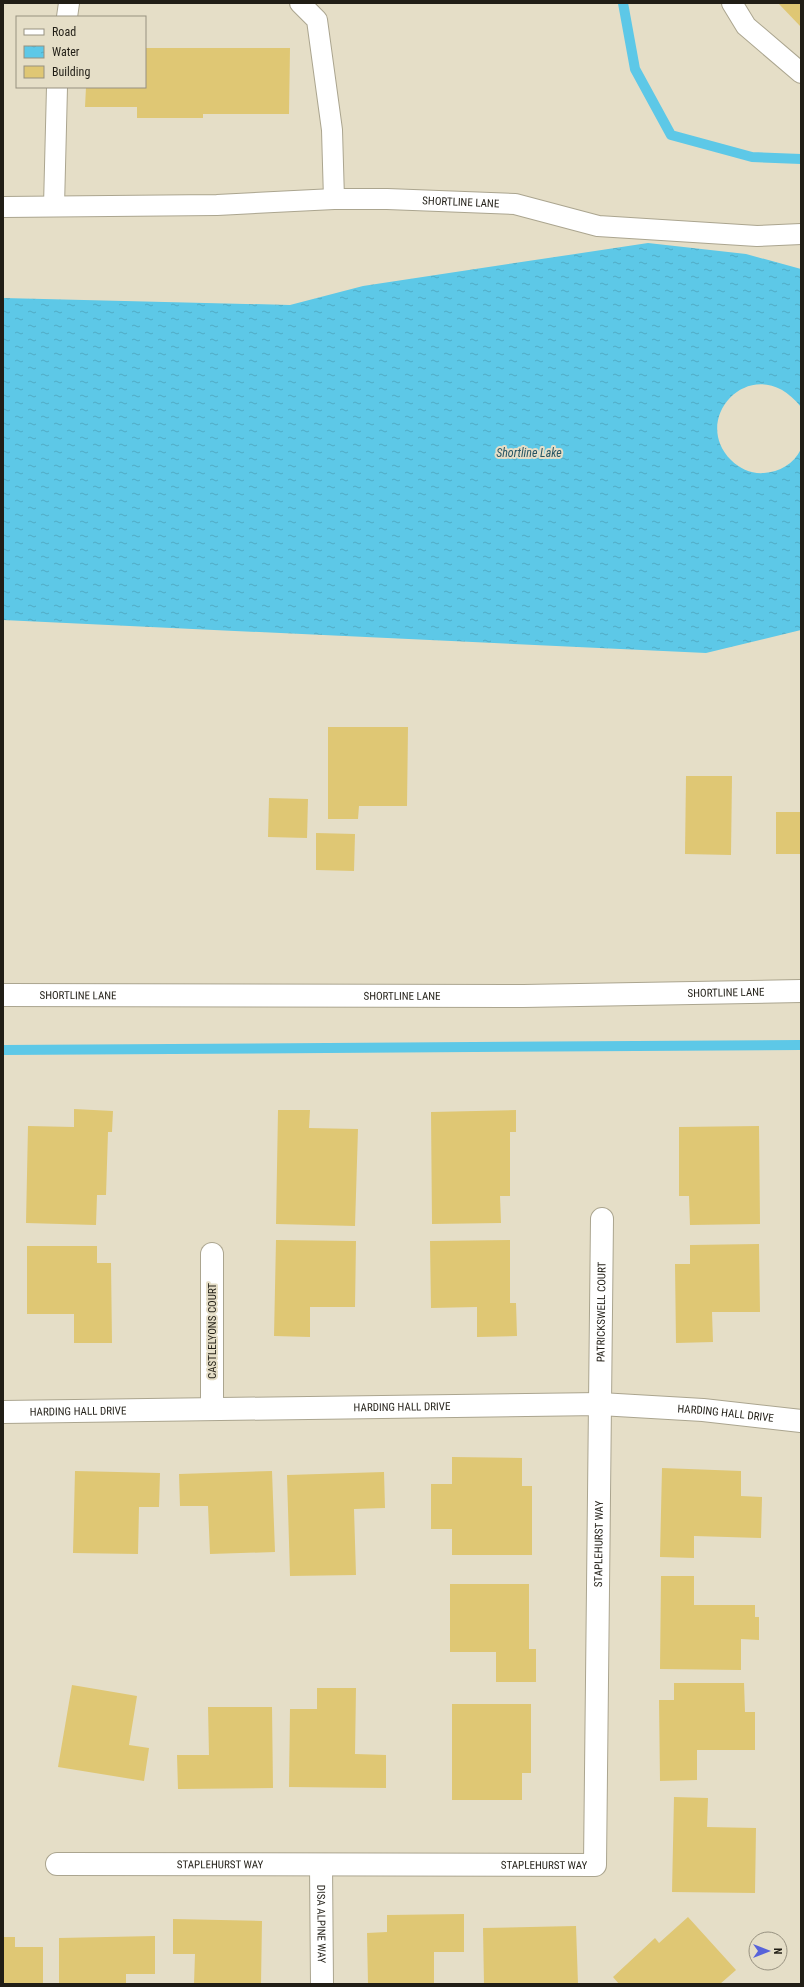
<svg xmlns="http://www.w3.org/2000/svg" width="804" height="1987" font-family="'Roboto Condensed',sans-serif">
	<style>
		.water { fill: url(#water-ripples) }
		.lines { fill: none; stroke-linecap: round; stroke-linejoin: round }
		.stream { stroke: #5dc8e7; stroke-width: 10 }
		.building { fill: #dfc774 }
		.lane-casing { stroke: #aba58f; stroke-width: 22 }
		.street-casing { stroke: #aba58f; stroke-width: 24 }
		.lane { stroke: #fff; stroke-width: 20 }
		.street { stroke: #fff; stroke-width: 22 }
		.labels { text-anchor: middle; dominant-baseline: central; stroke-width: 4; stroke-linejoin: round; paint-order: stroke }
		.street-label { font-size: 11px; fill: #211e16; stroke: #e5dec7 }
		.water-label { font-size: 12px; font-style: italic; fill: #275563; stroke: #e5dec7 }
	</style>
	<defs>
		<pattern id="water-ripples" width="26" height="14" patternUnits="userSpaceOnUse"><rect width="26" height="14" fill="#5dc8e7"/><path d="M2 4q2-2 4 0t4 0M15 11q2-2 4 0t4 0" fill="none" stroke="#51abc5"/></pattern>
	</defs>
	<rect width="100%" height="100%" fill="#e5dec7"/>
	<path class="water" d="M648,243l98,11 55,15v138c-46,-59 -113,10 -70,53 9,9 21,14 33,13 15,-1 30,-9 37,-24v181l-95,23 -703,-33v-322l287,7 73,-19z"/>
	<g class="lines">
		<g class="stream">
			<polyline points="623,3 635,69 671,135 752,157 801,159"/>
			<polyline points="3,1050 801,1045"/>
		</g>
	</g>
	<g class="building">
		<polygon points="778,3 801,3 801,27"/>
		<polygon points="145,48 290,48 289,114 203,114 203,118 137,118 137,107 85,107 86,87 145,87"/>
		<polygon points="328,727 408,727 407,806 359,806 358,819 328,819"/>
		<polygon points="686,776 732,776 731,855 685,854"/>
		<polygon points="269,798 308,799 307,838 268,837"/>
		<rect x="776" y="812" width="25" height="42"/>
		<polygon points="316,833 355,834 354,871 316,870"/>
		<polygon points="74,1109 113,1111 112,1132 108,1132 106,1195 97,1195 96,1225 26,1223 28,1126 74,1127"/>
		<polygon points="278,1110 310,1110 309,1128 358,1129 355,1226 276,1224"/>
		<polygon points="516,1110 516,1132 510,1132 510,1196 500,1196 501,1223 432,1224 431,1112"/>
		<polygon points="759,1126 760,1224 690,1225 689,1196 679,1196 679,1127"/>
		<polygon points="276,1240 356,1241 355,1307 310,1307 310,1337 274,1336"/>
		<polygon points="510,1240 510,1303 516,1303 517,1336 477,1337 477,1307 431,1308 430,1241"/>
		<polygon points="759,1244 760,1312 712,1312 713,1342 676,1343 675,1264 690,1264 690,1245"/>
		<polygon points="27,1246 97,1246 97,1263 111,1263 112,1343 74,1343 74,1314 27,1314"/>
		<polygon points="452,1457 522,1458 522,1486 532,1486 532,1555 452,1555 452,1529 431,1529 431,1484 452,1484"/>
		<polygon points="662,1468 741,1471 741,1496 762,1497 761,1538 694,1536 694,1558 660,1557"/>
		<polygon points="75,1471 160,1473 159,1507 139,1507 138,1554 73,1553"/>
		<polygon points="272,1471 275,1552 210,1554 208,1506 180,1506 179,1474"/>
		<polygon points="384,1472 385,1508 354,1509 356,1575 290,1576 287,1475"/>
		<polygon points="661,1576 694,1576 694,1605 755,1605 755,1617 759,1617 759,1640 741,1639 741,1670 660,1669"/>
		<polygon points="450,1584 529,1584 529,1649 536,1649 536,1682 496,1682 496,1652 450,1652"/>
		<polygon points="674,1683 744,1683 745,1712 755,1712 755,1750 697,1750 697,1780 660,1781 659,1700 674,1700"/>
		<polygon points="72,1685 137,1696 129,1745 149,1748 144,1781 58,1767"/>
		<polygon points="317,1688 356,1688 355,1754 386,1755 386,1788 289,1787 290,1709 317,1709"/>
		<polygon points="452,1704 531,1704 531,1773 522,1773 522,1800 452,1800"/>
		<polygon points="208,1707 272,1707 273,1788 178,1789 177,1755 209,1755"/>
		<polygon points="674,1797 708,1798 707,1827 756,1828 755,1893 672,1892"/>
		<polygon points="464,1914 464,1952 434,1952 434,1984 368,1984 367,1933 387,1932 387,1915"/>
		<polygon points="688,1917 736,1970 720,1984 619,1984 613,1977 655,1938 659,1943"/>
		<polygon points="173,1919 262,1921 261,1984 194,1984 195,1954 173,1954"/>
		<polygon points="576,1926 578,1984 484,1984 483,1928"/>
		<polygon points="155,1936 155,1974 126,1974 126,1984 59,1984 59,1938"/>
		<polygon points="3,1937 15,1937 15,1947 43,1947 43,1984 3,1984"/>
	</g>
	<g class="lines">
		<g class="lane-casing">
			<g id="lane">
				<polyline points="300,3 317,20 332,130 334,199"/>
				<polyline points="732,3 746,26 801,73"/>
				<polyline points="67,17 69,3"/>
				<polyline points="54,206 57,87"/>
				<path id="s1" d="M3,207l214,-2 117,-6h53l128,5 83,22 159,10 44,-2"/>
			</g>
		</g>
		<g class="street-casing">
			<g id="street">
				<path id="s2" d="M3,995l520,1 278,-5"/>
				<polyline points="212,1254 212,1409"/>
				<path id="s3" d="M3,1412l597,-8 103,6 98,11"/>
				<path id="s4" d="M57,1864l538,1 7,-646"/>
				<path id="s5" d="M321,1865l1,119"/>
			</g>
		</g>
		<use href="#lane" class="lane"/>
		<use href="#street" class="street"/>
	</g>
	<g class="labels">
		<g class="street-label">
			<text stroke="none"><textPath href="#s1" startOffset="458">SHORTLINE LANE</textPath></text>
			<text stroke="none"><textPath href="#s2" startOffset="723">SHORTLINE LANE</textPath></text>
			<text stroke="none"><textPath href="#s2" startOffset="75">SHORTLINE LANE</textPath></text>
			<text stroke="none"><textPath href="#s2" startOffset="399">SHORTLINE LANE</textPath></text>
			<text stroke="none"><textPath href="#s4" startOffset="1091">PATRICKSWELL COURT</textPath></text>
			<text transform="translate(212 1331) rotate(-90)">CASTLELYONS COURT</text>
			<text stroke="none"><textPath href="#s3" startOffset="399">HARDING HALL DRIVE</textPath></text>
			<text stroke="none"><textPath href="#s3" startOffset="75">HARDING HALL DRIVE</textPath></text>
			<text stroke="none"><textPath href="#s3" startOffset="723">HARDING HALL DRIVE</textPath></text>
			<text stroke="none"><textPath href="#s4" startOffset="859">STAPLEHURST WAY</textPath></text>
			<text stroke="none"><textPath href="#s4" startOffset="163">STAPLEHURST WAY</textPath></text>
			<text stroke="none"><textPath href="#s4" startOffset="487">STAPLEHURST WAY</textPath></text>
			<text stroke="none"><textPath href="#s5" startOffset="59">DISA ALPINE WAY</textPath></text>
		</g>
		<g class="water-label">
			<text x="529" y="453">Shortline Lake</text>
		</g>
	</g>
	<rect width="804" height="1987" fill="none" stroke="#211e16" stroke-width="8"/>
	<rect x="16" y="16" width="130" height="72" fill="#e5dec7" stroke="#979180"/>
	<rect x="24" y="29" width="20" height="6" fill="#ffffff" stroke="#979180"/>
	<text x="52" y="36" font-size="12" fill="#211e16">Road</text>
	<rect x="24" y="46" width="20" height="12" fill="url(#water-ripples)" stroke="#979180"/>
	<text x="52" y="56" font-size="12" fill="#211e16">Water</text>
	<rect x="24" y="66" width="20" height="12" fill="#dfc774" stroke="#979180"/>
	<text x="52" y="76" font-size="12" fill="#211e16">Building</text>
	<g transform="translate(768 1951) rotate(90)"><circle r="19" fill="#e5dec7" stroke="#979180"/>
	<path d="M0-3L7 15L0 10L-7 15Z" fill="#5763da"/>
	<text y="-6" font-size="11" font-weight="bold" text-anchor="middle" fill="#211e16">N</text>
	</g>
</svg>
